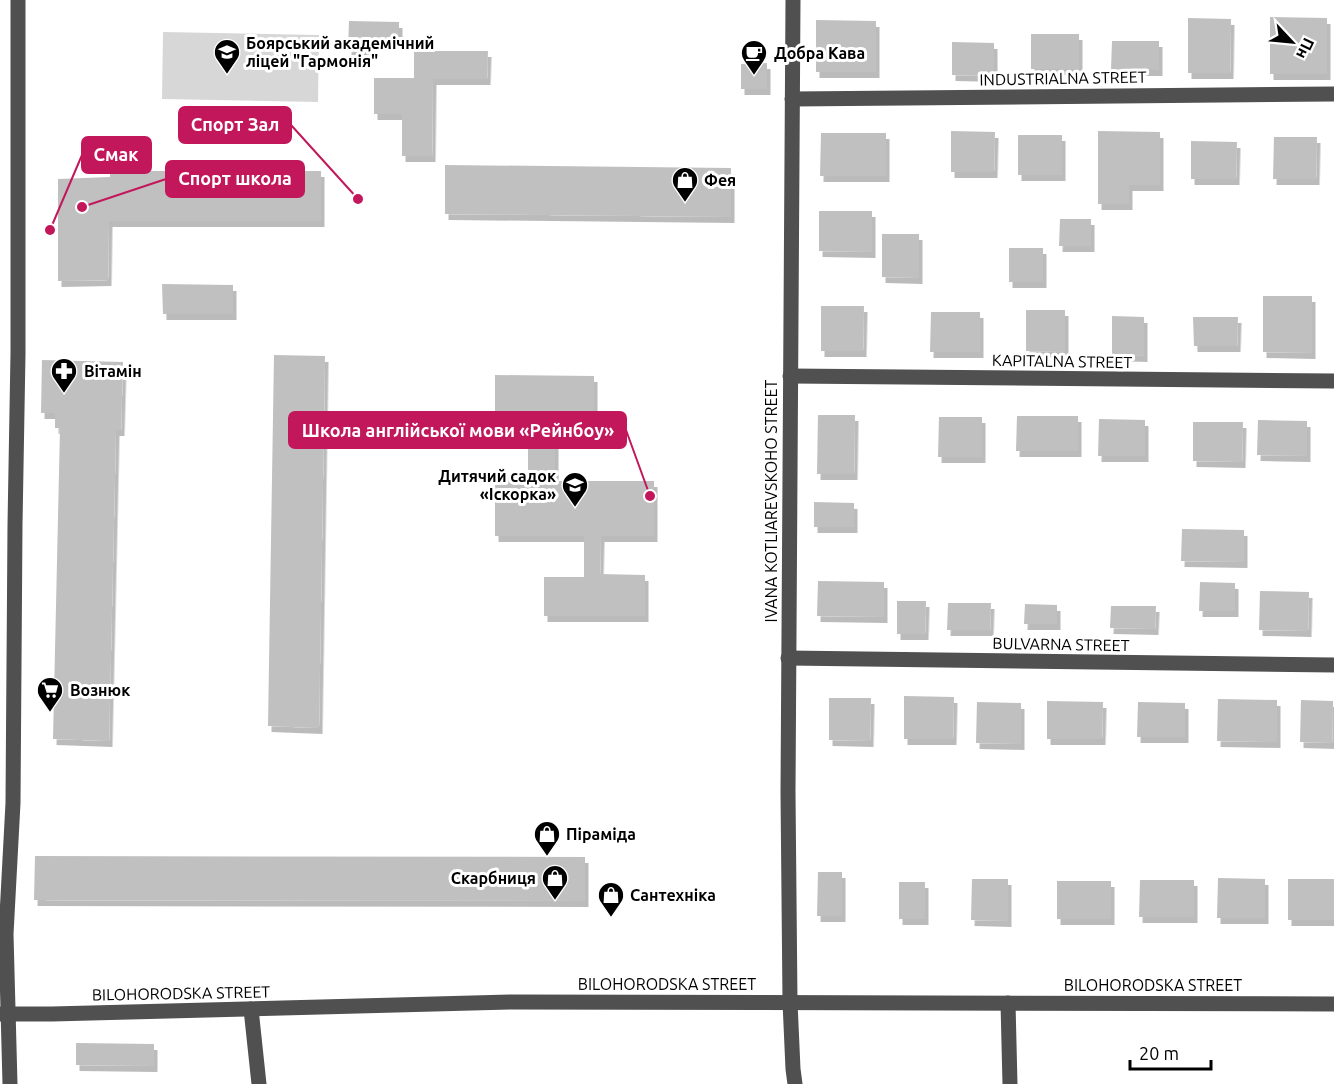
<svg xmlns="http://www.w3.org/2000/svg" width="1334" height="1084" font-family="Ubuntu,sans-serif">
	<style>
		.green { fill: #d7d7d7 }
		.building { fill: #c0c0c0; filter: url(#shadow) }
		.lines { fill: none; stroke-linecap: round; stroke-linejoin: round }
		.minor { stroke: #505050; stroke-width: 15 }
		.labels { text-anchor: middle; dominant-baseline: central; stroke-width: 6; stroke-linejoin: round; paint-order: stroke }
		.poi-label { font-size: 16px; font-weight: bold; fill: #000; stroke: #fff; text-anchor: start }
		.street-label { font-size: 16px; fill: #000; stroke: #fff }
		.leader { fill: none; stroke: #c2185b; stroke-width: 2 }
		.callout-dot { fill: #c2185b; stroke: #fff; stroke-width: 2 }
		.callout { fill: #c2185b; stroke: #c2185b; stroke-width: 2 }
		.callout-label { font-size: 18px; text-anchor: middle; font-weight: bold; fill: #fff }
	</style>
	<defs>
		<filter id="shadow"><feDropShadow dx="3.5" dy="6" stdDeviation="0" flood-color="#0004"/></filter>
	</defs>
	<rect width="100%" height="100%" fill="#fff"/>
	<polygon class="green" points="163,32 319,35 318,102 162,99"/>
	<g class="building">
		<polygon points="1270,17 1327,18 1327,74 1270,74"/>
		<polygon points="1188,18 1231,19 1230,73 1188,73"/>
		<polygon points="816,20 876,21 876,72 816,72"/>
		<polygon points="349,21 399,22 399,40 371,40 369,49 348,50"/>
		<rect x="1031" y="34" width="48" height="35"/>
		<polygon points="1112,41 1159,41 1159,70 1111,70"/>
		<polygon points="952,42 994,43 994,76 952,75"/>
		<polygon points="414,51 488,51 487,79 433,79 432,156 402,156 402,114 374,114 374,78 414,78"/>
		<polygon points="767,63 767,89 741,89 741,64"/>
		<polygon points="951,131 995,132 994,172 951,172"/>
		<polygon points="1098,131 1160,132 1160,185 1129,185 1129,204 1098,204"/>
		<polygon points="821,133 886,133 886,176 820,176"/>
		<rect x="1018" y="135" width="44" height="40"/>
		<polygon points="1274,137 1317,137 1316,179 1273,179"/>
		<polygon points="1191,141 1237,142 1236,179 1191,179"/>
		<polygon points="445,165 731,168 731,217 445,214"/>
		<polygon points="110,171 321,171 321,221 109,221 108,280 58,281 58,179 110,177"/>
		<polygon points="819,211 872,211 872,252 819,251"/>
		<polygon points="1060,219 1091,219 1091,246 1059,246"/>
		<polygon points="882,234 919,234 919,278 882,277"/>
		<rect x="1009" y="248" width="34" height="34"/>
		<polygon points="162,284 233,285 233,314 163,314"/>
		<polygon points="1263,296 1312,296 1312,353 1263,352"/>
		<polygon points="821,306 864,306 863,351 821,351"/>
		<polygon points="1026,310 1065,310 1065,352 1026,351"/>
		<polygon points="931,312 980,312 980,352 930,352"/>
		<polygon points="1112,316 1144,317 1144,356 1112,355"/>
		<polygon points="1193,317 1238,317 1237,346 1194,346"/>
		<polygon points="274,355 325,356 319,728 268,726"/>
		<polygon points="42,360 123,362 121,430 116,430 109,741 53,739 60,428 55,428 55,413 41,413"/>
		<polygon points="495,375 594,376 594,433 555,433 555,481 654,481 654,536 601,536 600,574 645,575 645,616 544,616 544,577 584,577 584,536 495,536 495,479 528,479 528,432 495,432"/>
		<polygon points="818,415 855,415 854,474 817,474"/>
		<polygon points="1017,416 1078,416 1078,451 1016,451"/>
		<polygon points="939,417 982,417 982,457 938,457"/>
		<polygon points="1099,419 1145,420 1145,456 1098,456"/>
		<polygon points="1258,420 1307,421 1307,456 1257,455"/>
		<polygon points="1193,422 1243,422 1242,462 1193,461"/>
		<polygon points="814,502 854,503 854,527 814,527"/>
		<polygon points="1182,529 1244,530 1244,562 1181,561"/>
		<polygon points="818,581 884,582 884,617 817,616"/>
		<polygon points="1200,582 1235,583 1235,611 1199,611"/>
		<polygon points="1260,591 1309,592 1308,631 1259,630"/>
		<polygon points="897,601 926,601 925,634 897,634"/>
		<polygon points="948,603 991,603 990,630 947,630"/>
		<polygon points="1025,604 1057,605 1057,624 1024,624"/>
		<polygon points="1111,606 1156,606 1155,629 1110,628"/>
		<polygon points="904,696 954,697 953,739 904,739"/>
		<polygon points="829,698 871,698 870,741 829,740"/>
		<polygon points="1218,699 1277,700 1277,742 1217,741"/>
		<polygon points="1301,700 1333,701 1332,743 1300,742"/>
		<polygon points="1047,701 1103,702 1102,739 1047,739"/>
		<polygon points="977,702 1021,703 1021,744 976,743"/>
		<polygon points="1138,702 1185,703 1185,737 1137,737"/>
		<polygon points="35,856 585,857 585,901 34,900"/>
		<polygon points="818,872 842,872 842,916 817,916"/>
		<polygon points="1218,878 1265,879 1265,918 1217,918"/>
		<polygon points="972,879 1008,879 1008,921 971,920"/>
		<rect x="1288" y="879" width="46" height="41"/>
		<polygon points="1140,880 1194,880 1194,917 1139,917"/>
		<rect x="1057" y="881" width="54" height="38"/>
		<rect x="899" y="882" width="26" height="37"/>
		<polygon points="76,1043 154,1044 154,1066 76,1065"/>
	</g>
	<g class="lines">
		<g class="minor">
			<polyline points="793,0 788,792 790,1002 793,1069 795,1084"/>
			<polyline points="792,99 1334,94"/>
			<polyline points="790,376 1334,381"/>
			<polyline points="788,658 1334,665"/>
			<polyline points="1008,1003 1010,1084"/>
			<polyline points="251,1009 259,1084"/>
			<polyline points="0,1014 52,1014 511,1002 1334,1004"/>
			<polyline points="10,1084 6,934 13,803 15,525 18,353 18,0"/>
		</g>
	</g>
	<defs>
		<g id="school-pin" transform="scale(1.35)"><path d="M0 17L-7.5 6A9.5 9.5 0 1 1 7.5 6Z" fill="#000" stroke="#fff"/><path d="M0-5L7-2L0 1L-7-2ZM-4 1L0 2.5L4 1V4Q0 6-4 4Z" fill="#fff"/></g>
		<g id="cafe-pin" transform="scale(1.35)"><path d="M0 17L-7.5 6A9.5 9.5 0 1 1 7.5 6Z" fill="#000" stroke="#fff"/><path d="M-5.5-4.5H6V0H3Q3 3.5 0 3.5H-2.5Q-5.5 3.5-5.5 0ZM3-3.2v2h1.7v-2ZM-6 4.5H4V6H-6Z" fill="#fff"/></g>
		<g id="shop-pin" transform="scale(1.35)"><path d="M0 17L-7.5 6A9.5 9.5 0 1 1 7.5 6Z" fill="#000" stroke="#fff"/><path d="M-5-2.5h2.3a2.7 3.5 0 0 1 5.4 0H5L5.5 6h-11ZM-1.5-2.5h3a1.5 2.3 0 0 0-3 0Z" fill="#fff"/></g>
		<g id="pharmacy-pin" transform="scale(1.35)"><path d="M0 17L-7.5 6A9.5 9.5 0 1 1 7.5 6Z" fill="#000" stroke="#fff"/><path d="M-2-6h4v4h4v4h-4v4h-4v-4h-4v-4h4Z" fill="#fff"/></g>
		<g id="supermarket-pin" transform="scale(1.35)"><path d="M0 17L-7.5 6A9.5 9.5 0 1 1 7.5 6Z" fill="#000" stroke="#fff"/><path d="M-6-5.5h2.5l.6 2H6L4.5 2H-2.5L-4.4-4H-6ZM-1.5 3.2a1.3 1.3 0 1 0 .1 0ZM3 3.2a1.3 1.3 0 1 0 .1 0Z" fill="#fff"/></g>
	</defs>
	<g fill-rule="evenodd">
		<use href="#school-pin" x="227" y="52"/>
		<use href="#cafe-pin" x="754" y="53"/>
		<use href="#shop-pin" x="685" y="180"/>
		<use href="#pharmacy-pin" x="64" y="371"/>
		<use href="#school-pin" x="575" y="485"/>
		<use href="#supermarket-pin" x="50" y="690"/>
		<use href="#shop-pin" x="547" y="834"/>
		<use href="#shop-pin" x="555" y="878"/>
		<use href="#shop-pin" x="611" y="895"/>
	</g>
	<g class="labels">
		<g class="poi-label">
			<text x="246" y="43">Боярський академічний<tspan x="246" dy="18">ліцей "Гармонія"</tspan></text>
			<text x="774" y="53">Добра Кава</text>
			<text x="704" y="180">Фея</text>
			<text x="84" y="371">Вітамін</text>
			<text x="556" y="476" text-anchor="end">Дитячий садок<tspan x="556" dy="18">«Іскорка»</tspan></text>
			<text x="70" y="690">Вознюк</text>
			<text x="566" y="834">Піраміда</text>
			<text x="536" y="878" text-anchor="end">Скарбниця</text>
			<text x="630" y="895">Сантехніка</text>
		</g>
		<g class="street-label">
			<text transform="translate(1063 78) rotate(-1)">INDUSTRIALNA STREET</text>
			<text transform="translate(1062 361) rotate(1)">KAPITALNA STREET</text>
			<text transform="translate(771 501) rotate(-90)">IVANA KOTLIAREVSKOHO STREET</text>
			<text transform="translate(1061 644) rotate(1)">BULVARNA STREET</text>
			<text x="667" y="984">BILOHORODSKA STREET</text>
			<text x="1153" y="985">BILOHORODSKA STREET</text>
			<text transform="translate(181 993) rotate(-1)">BILOHORODSKA STREET</text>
		</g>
	</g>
	<path class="leader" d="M358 199L291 125M50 230L82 155M82 207L166 179M650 496L626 430"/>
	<g class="callout-dot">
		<circle cx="358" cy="199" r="6"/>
		<circle cx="50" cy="230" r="6"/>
		<circle cx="82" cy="207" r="6"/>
		<circle cx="650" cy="496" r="6"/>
	</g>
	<g class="callout">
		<rect x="179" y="107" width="112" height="36" rx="6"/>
		<rect x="82" y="137" width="69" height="36" rx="6"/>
		<rect x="166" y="161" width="138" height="36" rx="6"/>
		<rect x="289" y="412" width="337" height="36" rx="6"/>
	</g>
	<g class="callout-label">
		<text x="235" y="131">Спорт Зал</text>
		<text x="116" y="161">Смак</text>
		<text x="235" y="185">Спорт школа</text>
		<text x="458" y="437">Школа англійської мови «Рейнбоу»</text>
	</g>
	<g transform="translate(1292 42) rotate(116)" stroke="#ffffff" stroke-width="4.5" paint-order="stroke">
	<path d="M0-4.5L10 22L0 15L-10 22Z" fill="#000000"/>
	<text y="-9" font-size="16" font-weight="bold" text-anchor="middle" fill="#000000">Пн</text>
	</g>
	<path d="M1130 1060v9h81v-9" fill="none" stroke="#000000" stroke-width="3"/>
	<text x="1139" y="1060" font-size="18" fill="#000000" stroke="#ffffff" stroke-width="4.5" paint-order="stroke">20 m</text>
</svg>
